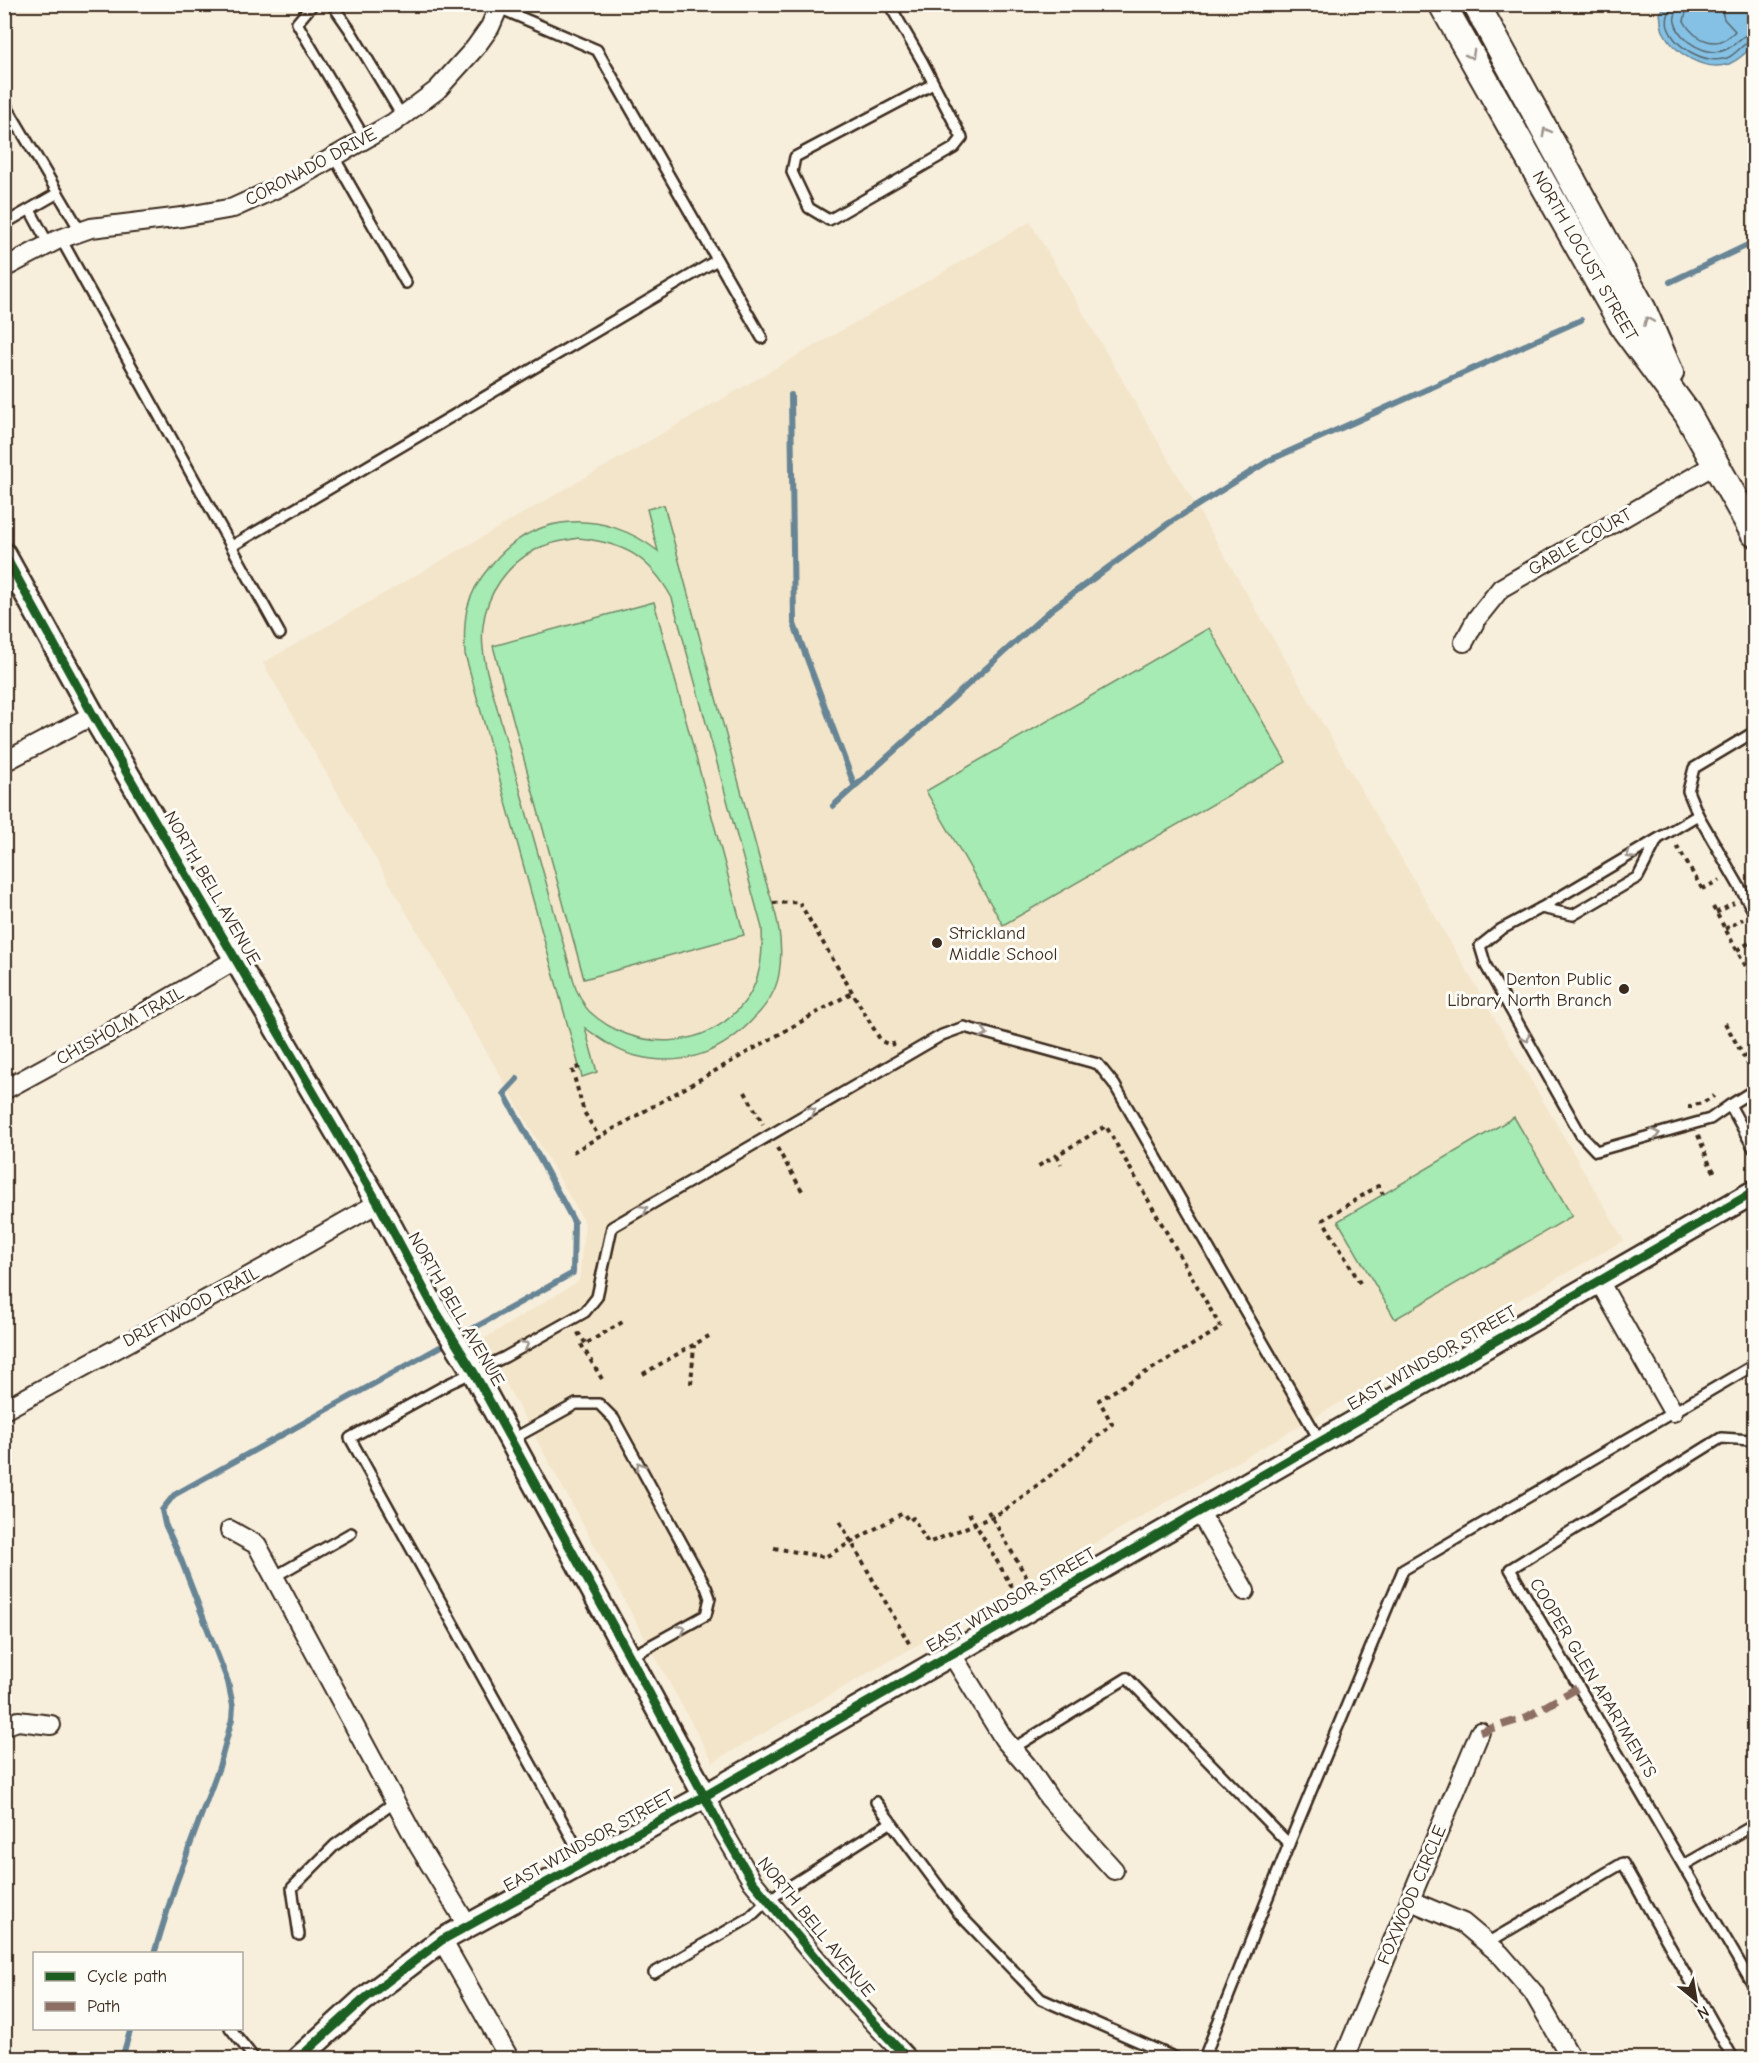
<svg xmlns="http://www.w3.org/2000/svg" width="1759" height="2063" font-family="'Comic Neue',sans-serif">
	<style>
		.built { fill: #f3e5c9 }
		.green { fill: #a6eab4; stroke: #708a69; stroke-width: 1.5; fill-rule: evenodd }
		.water { fill: #84c1e4; stroke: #678595; stroke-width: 1.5 }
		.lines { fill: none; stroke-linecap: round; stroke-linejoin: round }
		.shore { stroke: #58666d; stroke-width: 1.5 }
		.stream { stroke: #678595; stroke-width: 6 }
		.service-casing { stroke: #3b2a1e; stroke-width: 14 }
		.minor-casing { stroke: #3b2a1e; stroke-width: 22 }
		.tertiary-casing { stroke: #3b2a1e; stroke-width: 27 }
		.secondary-casing { stroke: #3b2a1e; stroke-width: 30 }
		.path { stroke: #3b2a1e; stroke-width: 4; stroke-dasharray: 4.5 4.5; stroke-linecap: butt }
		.service { stroke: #fdfcf7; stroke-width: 9 }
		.minor { stroke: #fdfcf7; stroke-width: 18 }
		.tertiary { stroke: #fdfcf7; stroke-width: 22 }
		.secondary { stroke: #fdfcf7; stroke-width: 26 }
		.quiet { stroke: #8d6e63; stroke-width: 8; stroke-dasharray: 15 8; stroke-linecap: butt }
		.cycleway-casing { stroke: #fdfcf7; stroke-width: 13 }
		.cycleway { stroke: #1b5e20; stroke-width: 9 }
		.oneway { stroke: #9c938a }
		.poi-dot { fill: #3b2a1e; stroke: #fdfcf7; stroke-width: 2 }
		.labels { text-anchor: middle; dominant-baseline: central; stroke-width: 6; stroke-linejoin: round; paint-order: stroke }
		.street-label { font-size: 18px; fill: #3b2a1e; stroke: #fdfcf7 }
		.poi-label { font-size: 18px; fill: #3b2a1e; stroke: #fdfcf7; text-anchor: start }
	</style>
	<rect width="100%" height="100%" fill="#f7eedc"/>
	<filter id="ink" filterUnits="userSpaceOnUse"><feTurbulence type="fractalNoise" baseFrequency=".0167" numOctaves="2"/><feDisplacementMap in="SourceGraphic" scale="12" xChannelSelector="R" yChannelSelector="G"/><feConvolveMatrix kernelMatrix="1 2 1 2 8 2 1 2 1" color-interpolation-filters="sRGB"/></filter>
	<g filter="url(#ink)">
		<polygon class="built" points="1030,222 1624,1240 713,1762 482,1340 579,1281 585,1223 263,663"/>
		<g class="green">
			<path d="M664,505l100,371c11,33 21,62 15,98 -3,17 -12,31 -24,43 -31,35 -72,51 -119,39 -20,-5 -35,-17 -51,-28l12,44 -15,5 -117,-423c-1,-15 -1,-30 2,-45 4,-17 13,-31 24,-44 44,-55 114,-55 167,-14l-11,-42zM578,538c46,5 71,18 94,60l90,330c1,27 -1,55 -20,77 -37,46 -109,47 -152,7 -6,-5 -10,-16 -14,-23l-89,-317c-3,-15 -6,-30 -4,-46 3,-32 25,-63 54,-77 12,-7 27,-8 41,-11z"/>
			<polygon points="654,602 744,935 584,979 493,646"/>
			<polygon points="1209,628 1286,762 1003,925 926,791"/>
			<polygon points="1514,1117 1572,1216 1395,1319 1338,1221"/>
		</g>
		<path class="water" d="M1667,4l65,1 22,5v34c-6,7 -16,16 -25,20 -24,8 -55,-10 -66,-33 -2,-5 -2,-12 -3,-18z"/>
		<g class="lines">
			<g class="shore">
				<path d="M1671,4c-1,9 -6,13 -3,23 7,21 38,38 59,31 10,-4 17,-17 27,-18"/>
				<path d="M1679,4c-1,7 -6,12 -4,18 4,19 34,37 52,27 10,-5 16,-16 27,-16"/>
				<path d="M1688,4l-4,17c11,20 35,30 51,10l-11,-12 -4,-15"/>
			</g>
			<g class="stream">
				<polyline points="1670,282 1752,243"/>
				<polyline points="791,395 794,624 855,787"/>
				<polyline points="833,806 1053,608 1169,523 1270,460 1581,320"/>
				<polyline points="154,1954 175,1886 219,1767 232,1719 233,1706 228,1682 180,1557 165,1524 162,1510 174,1495 573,1273 574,1222 504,1093 517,1079"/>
				<polyline points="122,2058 131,2028"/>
			</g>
			<g class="service-casing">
				<g id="service">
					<polyline points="313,4 297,23 365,139"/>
					<polyline points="332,4 350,30 402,116"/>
					<polyline points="889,4 922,61 962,138 954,148 829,220 809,208 792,172 795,157 933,84"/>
					<polyline points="499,8 597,50 762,338"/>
					<polyline points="4,102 81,232"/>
					<polyline points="334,157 406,283"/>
					<polyline points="30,210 49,245"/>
					<polyline points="4,224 58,193"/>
					<polyline points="61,239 280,634"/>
					<polyline points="232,546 717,260"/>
					<polyline points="1754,732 1694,768 1688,791 1698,815 1754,912"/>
					<polyline points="1698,815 1541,908 1500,930 1480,946 1486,966 1581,1135 1596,1151 1710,1119 1730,1105"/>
					<polyline points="1541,908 1573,915 1638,877 1657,840"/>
					<polyline points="1754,1090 1730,1105 1754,1149"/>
					<polyline points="511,1440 576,1404 599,1404 614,1419 706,1587 710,1598 706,1615 630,1657"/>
					<polyline points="1754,1442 1752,1440 1721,1438 1510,1569 1754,1987"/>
					<polyline points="274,1577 351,1533"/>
					<polyline points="1012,1749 1127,1678 1289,1844"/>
					<polyline points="876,1802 960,1915 1041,1999 1176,2058"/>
					<polyline points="584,1860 350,1438 448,1384 505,1357 585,1312 597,1297 612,1227 942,1035 964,1027 1098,1064 1114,1084 1320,1441"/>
					<polyline points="1684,1865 1754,1825"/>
					<polyline points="299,1935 292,1888 335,1845 395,1802"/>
					<polyline points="1487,1943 1623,1863 1733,2058"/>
					<polyline points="654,1973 749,1918 768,1900 890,1823"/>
					<polyline points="230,2028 254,2058"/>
					<polyline points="1204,2058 1289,1844 1403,1570 1754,1365"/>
				</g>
			</g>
			<g class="minor-casing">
				<g id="minor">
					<polyline points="4,268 57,240 91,228 182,217 233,208 290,182 393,123 437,90 475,48 490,27 500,4"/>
					<polyline points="1464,642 1477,618 1501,588 1716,464"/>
					<polyline points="4,762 93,715"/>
					<polyline points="4,1090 125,1024 235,960"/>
					<polyline points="1599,1281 1673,1412"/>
					<polyline points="4,1410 266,1267 378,1203"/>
					<polyline points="1199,1511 1245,1591"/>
					<polyline points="230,1530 257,1545 419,1846 467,1925"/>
					<polyline points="951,1653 1004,1739 1027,1766 1049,1798 1114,1870"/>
					<polyline points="4,1726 18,1721 51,1725"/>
					<polyline points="705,1796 724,1833 752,1881 828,1973 907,2058"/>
					<polyline points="1411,1901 1463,1923 1500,1954 1533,1992 1571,2058"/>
					<polyline points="442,1940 509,2058"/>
					<polyline points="1344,2058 1480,1732"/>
				</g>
			</g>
			<g class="tertiary-casing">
				<g id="tertiary">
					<polyline points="4,554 93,715 378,1203 434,1308 473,1371 705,1796"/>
					<polyline points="299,2058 363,2000 442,1940 705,1796 1754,1192"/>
				</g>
			</g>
			<g class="secondary-casing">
				<g id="secondary">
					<polyline points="1442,4 1625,329 1687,413 1754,533"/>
					<polyline points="1476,4 1643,310 1670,373"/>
				</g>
			</g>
			<g class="path">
				<polyline points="1677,846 1704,892"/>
				<polyline points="1702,889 1720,880"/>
				<polyline points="773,903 799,902 881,1041 890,1045 896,1043"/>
				<polyline points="1713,907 1754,981"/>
				<polyline points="1716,913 1734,903"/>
				<polyline points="1725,929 1743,919"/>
				<polyline points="1737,950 1754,940"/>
				<polyline points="1725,1023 1753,1073"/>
				<polyline points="580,1067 572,1069 584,1112 599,1137"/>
				<polyline points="745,1092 763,1124"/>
				<polyline points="1690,1109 1690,1106 1702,1103 1714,1096"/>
				<polyline points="1698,1135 1709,1163 1716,1175"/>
				<polyline points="777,1148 804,1194"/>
				<polyline points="573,1152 853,992"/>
				<polyline points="1057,1155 1061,1164"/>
				<polyline points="1360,1283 1323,1220 1378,1186 1383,1194"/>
				<polyline points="577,1335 579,1334 586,1344"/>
				<polyline points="643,1374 709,1336"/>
				<polyline points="602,1379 582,1346 626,1320"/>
				<polyline points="691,1384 694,1345"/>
				<polyline points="988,1511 1027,1578"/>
				<polyline points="969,1513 1012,1587"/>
				<polyline points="840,1522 910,1645"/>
				<polyline points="774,1548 825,1557 903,1513 909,1521 913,1518 928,1543 992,1517 1005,1510 1065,1464 1112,1424 1099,1400 1221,1328 1106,1126 1035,1168"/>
			</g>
			<use href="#service" class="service"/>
			<use href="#minor" class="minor"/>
			<use href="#tertiary" class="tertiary"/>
			<use href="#secondary" class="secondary"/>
			<polyline class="quiet" points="1480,1732 1527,1717 1579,1687"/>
			<g class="cycleway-casing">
				<g id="cycleway">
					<polyline points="4,554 93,715 378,1203 434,1308 473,1371 630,1657 724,1833 752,1881 828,1973 907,2058"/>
					<polyline points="299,2058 363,2000 442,1940 705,1796 1754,1192"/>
				</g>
			</g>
			<use href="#cycleway" class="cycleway"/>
		</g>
		<defs><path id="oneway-chevron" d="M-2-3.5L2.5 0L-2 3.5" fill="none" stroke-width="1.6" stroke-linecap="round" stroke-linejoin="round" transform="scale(1.5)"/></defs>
		<g class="oneway">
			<use href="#oneway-chevron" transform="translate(1471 55) rotate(61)"/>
			<use href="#oneway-chevron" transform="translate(1546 132) rotate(-119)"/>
			<use href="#oneway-chevron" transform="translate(1648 321) rotate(-113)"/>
			<use href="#oneway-chevron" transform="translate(1630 855) rotate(149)"/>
			<use href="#oneway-chevron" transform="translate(984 1033) rotate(15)"/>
			<use href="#oneway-chevron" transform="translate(1526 1038) rotate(61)"/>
			<use href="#oneway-chevron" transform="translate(812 1111) rotate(-30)"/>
			<use href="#oneway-chevron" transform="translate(1656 1134) rotate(-15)"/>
			<use href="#oneway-chevron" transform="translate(644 1209) rotate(-30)"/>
			<use href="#oneway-chevron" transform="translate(525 1345) rotate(-30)"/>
			<use href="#oneway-chevron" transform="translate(640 1466) rotate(-119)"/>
			<use href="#oneway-chevron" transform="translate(682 1629) rotate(-30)"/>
		</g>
	</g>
	<g class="poi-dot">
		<circle cx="937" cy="943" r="6"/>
		<circle cx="1624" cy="989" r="6"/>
	</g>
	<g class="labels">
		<g class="street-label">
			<text transform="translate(311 167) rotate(-28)">CORONADO DRIVE</text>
			<text transform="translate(1585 256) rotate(60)">NORTH LOCUST STREET</text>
			<text transform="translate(1580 542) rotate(-30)">GABLE COURT</text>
			<text transform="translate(212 888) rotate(60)">NORTH BELL AVENUE</text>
			<text transform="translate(120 1026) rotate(-29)">CHISHOLM TRAIL</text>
			<text transform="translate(191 1307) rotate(-28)">DRIFTWOOD TRAIL</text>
			<text transform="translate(456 1309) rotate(60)">NORTH BELL AVENUE</text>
			<text transform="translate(1432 1358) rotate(-30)">EAST WINDSOR STREET</text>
			<text transform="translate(1011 1600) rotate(-30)">EAST WINDSOR STREET</text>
			<text transform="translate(1593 1678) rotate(59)">COOPER GLEN APARTMENTS</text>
			<text transform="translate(589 1841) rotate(-29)">EAST WINDSOR STREET</text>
			<text transform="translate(1412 1895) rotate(-67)">FOXWOOD CIRCLE</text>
			<text transform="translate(816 1927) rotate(51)">NORTH BELL AVENUE</text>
		</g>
		<g class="poi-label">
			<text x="949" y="933">Strickland<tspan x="949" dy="21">Middle School</tspan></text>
			<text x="1612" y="979" text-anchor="end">Denton Public<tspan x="1612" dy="21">Library North Branch</tspan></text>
		</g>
	</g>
	<rect width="1759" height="2063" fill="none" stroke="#fdfcf7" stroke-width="24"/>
	<rect x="12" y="12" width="1735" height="2039" fill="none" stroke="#3b2a1e" stroke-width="2" filter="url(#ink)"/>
	<rect x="33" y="1952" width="210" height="78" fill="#fdfcf7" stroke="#afa8a0" stroke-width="1.5"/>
	<rect x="45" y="1972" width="30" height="9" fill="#1b5e20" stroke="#afa8a0" stroke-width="1.5"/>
	<text x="87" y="1982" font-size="18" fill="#3b2a1e">Cycle path</text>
	<rect x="45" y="2002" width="30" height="9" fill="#8d6e63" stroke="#afa8a0" stroke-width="1.5"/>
	<text x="87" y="2012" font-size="18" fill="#3b2a1e">Path</text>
	<g transform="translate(1696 2000) rotate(150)" stroke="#fdfcf7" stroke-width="4.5" paint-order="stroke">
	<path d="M0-4.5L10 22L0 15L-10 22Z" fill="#3b2a1e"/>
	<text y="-9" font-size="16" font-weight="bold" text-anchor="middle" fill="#3b2a1e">N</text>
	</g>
</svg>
